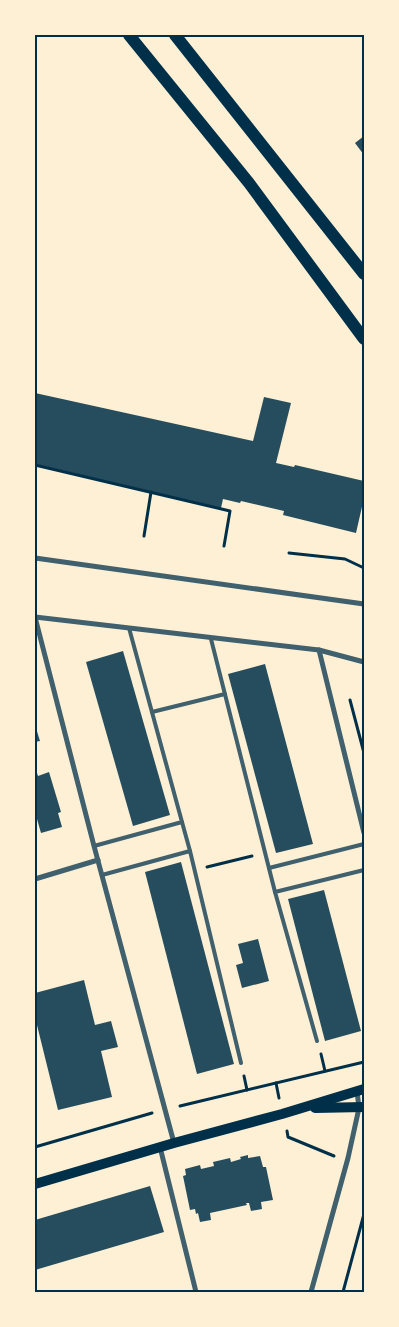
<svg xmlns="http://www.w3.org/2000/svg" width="399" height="1327" font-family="'PT Sans Narrow',sans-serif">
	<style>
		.building { fill: #264d5e }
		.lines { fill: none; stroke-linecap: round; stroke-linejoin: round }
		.path { stroke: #003049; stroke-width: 3 }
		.service { stroke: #3f606c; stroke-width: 4 }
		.minor { stroke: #3f606c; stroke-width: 5 }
		.secondary { stroke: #003049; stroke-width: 10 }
		.primary { stroke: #003049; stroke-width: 12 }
		.neatline { fill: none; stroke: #003049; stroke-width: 2 }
	</style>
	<rect width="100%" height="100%" fill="#fdf0d5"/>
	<g class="building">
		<polygon points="364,136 364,155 355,143"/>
		<polygon points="35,393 253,441 264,397 291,403 276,463 294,467 295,465 364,481 364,498 356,533 283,515 284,511 241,501 240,503 223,499 221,508 35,464"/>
		<polygon points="123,651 170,815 133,826 86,662"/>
		<polygon points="265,664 313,844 276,853 228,674"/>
		<polygon points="35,725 40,741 35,742"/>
		<polygon points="35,767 38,776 49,772 61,812 58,813 62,827 41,833 37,819 35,819"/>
		<polygon points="181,862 234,1064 197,1074 145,872"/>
		<polygon points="324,890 361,1031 325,1041 288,899"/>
		<polygon points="258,939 269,981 242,988 236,965 243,963 238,944"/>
		<polygon points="84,980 95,1025 111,1021 118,1047 101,1051 112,1097 58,1110 35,1017 35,993"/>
		<polygon points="248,1155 248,1158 260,1156 263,1167 266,1167 273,1200 261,1202 262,1209 251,1211 249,1203 246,1203 247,1205 210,1213 211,1220 200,1222 198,1213 196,1214 195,1209 190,1210 183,1176 186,1175 185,1169 200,1165 201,1169 214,1166 213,1162 230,1158 231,1162 241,1159 240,1157"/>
		<polygon points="150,1186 164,1232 35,1270 35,1220"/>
	</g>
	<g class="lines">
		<g class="path">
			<polyline points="35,465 230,511 224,546"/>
			<polyline points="144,536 151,492"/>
			<polyline points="289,553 345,559 364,568"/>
			<polyline points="350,700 364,753"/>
			<polyline points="207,867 252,856"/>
			<polyline points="321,1054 325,1071"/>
			<polyline points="244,1076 247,1090"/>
			<polyline points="276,1083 279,1098"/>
			<polyline points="180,1106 364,1062"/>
			<polyline points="287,1131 288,1137 334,1156"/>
			<polyline points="35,1147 152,1113"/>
			<polyline points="343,1292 364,1214"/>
		</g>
		<g class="service">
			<polyline points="211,639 275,892"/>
			<polyline points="152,712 225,694"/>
			<polyline points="182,822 190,851"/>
			<polyline points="94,846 182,822 129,628"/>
			<polyline points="269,868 364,844"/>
			<polyline points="102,875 190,851 241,1063"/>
			<polyline points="317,1041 275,892 364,870"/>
		</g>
		<g class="minor">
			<polyline points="35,558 364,604"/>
			<polyline points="35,617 94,846 174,1143"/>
			<polyline points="35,617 319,650 364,662"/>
			<polyline points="319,650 364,833"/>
			<polyline points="35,879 98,860"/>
			<polyline points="160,1147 196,1292"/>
			<polyline points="311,1292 348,1158 359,1108 357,1091"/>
		</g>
		<g class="secondary">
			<polyline points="315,1108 364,1107"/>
			<polyline points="35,1184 174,1143 282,1114 364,1089"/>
		</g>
		<g class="primary">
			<polyline points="129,35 249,183 364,339"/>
			<polyline points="175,35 364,274"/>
		</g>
	</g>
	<rect width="399" height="1327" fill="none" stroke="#fdf0d5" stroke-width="72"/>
	<rect x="36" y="36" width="327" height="1255" class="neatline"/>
</svg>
